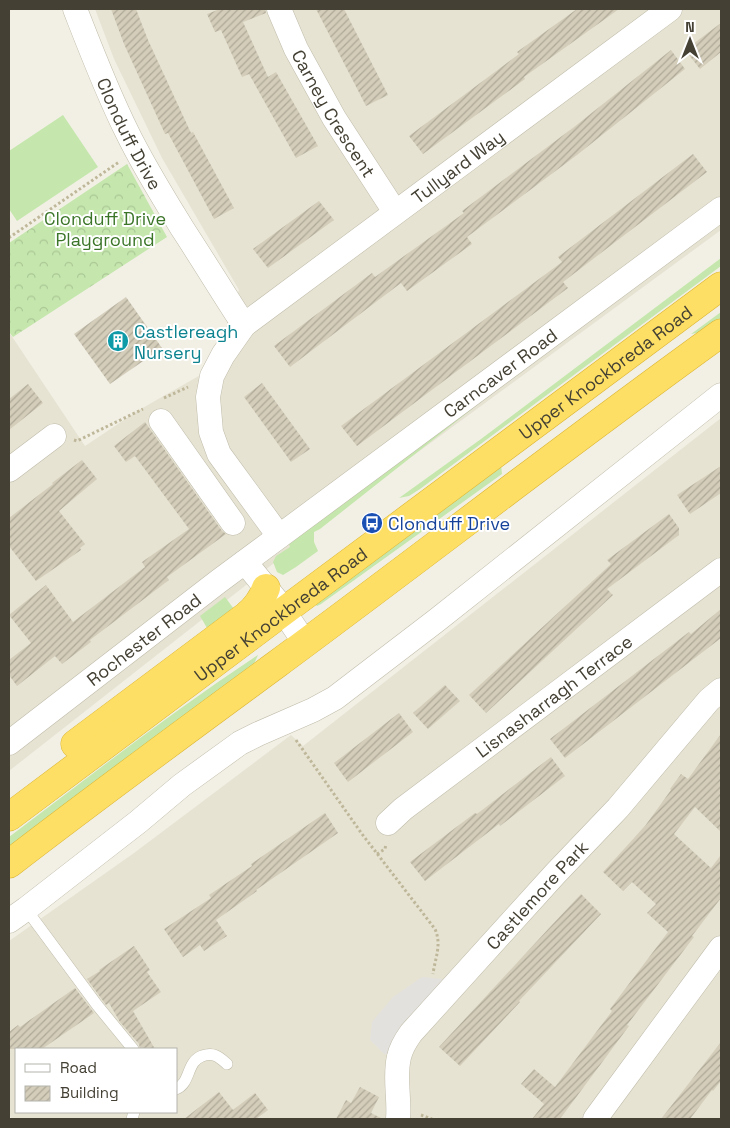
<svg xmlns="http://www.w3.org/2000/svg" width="730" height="1128" font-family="'Space Grotesk',sans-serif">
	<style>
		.residential { fill: #e6e3d3; fill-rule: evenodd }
		.grass { fill: #c5e7ad }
		.forest { fill: url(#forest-crowns) }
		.parking { fill: #e3e1dd }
		.building { fill: url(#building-hatch) }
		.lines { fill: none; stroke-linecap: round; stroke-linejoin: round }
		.lane-casing { stroke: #c0bcaa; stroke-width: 12 }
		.street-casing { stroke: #c0bcaa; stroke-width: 25 }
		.highway-casing { stroke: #dcb535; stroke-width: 29 }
		.path { stroke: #bfb799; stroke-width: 3; stroke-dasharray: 2.5 2.5; stroke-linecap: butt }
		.lane { stroke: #fff; stroke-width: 11 }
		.street { stroke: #fff; stroke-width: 24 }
		.highway { stroke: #fddf65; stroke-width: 28 }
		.labels { text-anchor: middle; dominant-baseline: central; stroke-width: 4; stroke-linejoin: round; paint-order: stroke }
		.street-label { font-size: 18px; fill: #444034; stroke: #fff }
		.park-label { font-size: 18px; fill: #3b7528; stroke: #fff }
		.culture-label { font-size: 18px; fill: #0d838f; stroke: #fff; text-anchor: start }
		.transit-label { font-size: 18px; fill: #164399; stroke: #fff; text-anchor: start }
	</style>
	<defs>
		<pattern id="forest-crowns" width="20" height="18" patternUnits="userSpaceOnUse" patternTransform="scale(1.25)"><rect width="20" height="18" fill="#c5e7ad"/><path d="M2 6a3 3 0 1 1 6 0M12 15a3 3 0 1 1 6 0" fill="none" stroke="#aac795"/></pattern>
		<pattern id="building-hatch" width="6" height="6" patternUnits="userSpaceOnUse" patternTransform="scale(1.25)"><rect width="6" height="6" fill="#d4cdba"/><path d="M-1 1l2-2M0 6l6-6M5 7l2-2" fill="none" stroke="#aea898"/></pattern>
	</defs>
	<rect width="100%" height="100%" fill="#f2f0e5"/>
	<g class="residential">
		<polygon points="95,9 721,9 721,230 380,480 9,771 9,332 85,446 139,410 211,369 239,290 162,158 114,59"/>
		<path d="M721,418v701h-709l-3,-4v-174l125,-88 157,-118 12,11zM16,1049h160v63h-160z"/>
	</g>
	<g class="grass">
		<polygon points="63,115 98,167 17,221 9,209 9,151"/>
		<polygon points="721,258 721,266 420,489 409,496 399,498 481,439"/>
		<polygon points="721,312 721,318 702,332 691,334"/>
		<polygon points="505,383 320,529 314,532 314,542 318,551 296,567 283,575 277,572 273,562 276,556 290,547 288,541"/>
		<polygon points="501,464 502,474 321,604 317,606 314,603"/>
		<polygon points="225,597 234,609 207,628 200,616"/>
		<path d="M258,655l-4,9 -245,184v-11c82,-62 163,-125 249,-182z"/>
	</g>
	<polygon class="forest" points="127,164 167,237 13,337 9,332 9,243"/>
	<polygon class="parking" points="422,977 452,980 391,1055 384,1054 370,1040 372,1022 393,997"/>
	<g class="building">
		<polygon points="111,9 136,9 148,40 191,133 193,132 234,208 214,219 168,133 165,134 124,44"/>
		<polygon points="220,9 265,9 266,13 243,22 268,77 276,72 318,146 296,158 249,74 242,77 221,30 215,32 207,14"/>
		<polygon points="316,9 344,9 388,95 366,106"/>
		<polygon points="577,9 619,9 524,77 525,79 423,154 409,136 519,54 517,52"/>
		<polygon points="721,23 721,52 700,69 685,50"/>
		<polygon points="671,50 685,69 577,155 467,237 472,244 407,291 401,283 290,367 274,346 372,273 375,277 464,213 462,211 574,127"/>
		<polygon points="693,154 707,172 563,282 568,288 357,446 341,426 562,262 558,257"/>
		<polygon points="319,201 334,220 268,268 253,249"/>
		<polygon points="126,297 162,348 110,384 74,334"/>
		<polygon points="262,383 310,449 291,462 244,397"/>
		<polygon points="28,384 43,403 9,430 9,399"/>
		<polygon points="145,422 222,531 226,534 167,577 169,580 90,640 91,642 62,664 55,656 17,686 9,675 9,660 31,643 9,615 46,585 73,622 145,567 142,562 189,529 135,456 126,462 114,446"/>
		<polygon points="82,460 97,479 59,511 85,544 80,548 81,550 36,581 9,546 9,518 53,484 52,483"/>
		<polygon points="721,466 721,493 690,514 677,495"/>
		<polygon points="669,514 679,528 679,535 607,589 613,595 486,713 469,695 611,564 607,560"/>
		<polygon points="721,609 721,638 565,758 550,739 689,632 691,634"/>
		<polygon points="445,685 460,701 428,729 413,713"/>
		<polygon points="399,713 413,732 348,782 334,763"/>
		<polygon points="721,734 721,832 695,807 674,834 711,868 721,855 721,898 692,936 694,937 627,1025 629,1026 560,1119 532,1119 544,1104 521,1084 534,1069 555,1087 612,1011 610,1009 668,932 647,913 656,904 632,882 623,891 603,872 645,826 671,790 670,789 681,774 688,779"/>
		<polygon points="551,757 565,776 500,826 499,824 425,881 410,862 475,813 477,814"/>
		<polygon points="325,813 338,833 256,890 257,891 216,920 227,936 204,951 200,945 183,957 164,929 211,898 209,895 252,866 251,864"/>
		<polygon points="581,894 601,914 552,966 519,1001 520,1002 460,1066 439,1047 551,926"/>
		<polygon points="134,946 150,970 147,972 161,992 133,1011 155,1049 140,1049 139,1044 120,1022 109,1003 106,1005 87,979 100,971 99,970"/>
		<polygon points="75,988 94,1013 42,1049 9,1049 9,1032 18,1025 20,1027"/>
		<polygon points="721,1042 721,1081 713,1091 712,1090 690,1119 661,1119"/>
		<polygon points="360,1087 379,1097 371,1113 383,1119 336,1119 346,1100 351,1103"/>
		<polygon points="219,1092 233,1110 255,1093 268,1110 256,1119 184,1119"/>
	</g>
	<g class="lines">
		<g class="lane-casing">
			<g id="lane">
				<polyline points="26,909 97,1005 133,1049"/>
				<path d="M176,1089c15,-6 10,-27 26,-33 12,-4 17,1 25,8"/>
				<polyline points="132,1119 134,1112"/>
			</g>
		</g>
		<g class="street-casing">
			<g id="street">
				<path id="s1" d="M75,9c16,41 32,83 52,123 16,33 36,65 55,96 21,32 41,65 62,97"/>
				<path id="s2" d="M279,9l17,40 38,69 61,94"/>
				<polyline points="161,421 233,523"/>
				<polyline points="9,470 54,436"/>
				<path id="s3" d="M279,536l-60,-82 -8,-22 -3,-35 4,-21 11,-21 21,-30 426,-316"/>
				<polyline points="245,562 276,600 305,643"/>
				<path id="s4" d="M9,743l210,-162 502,-372"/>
				<path id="s5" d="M388,823l15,-14 318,-239"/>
				<polyline points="9,921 26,909 138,822 182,785 240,743 258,734 313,710 335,698 437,620 721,395"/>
				<path id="s6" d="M398,1119c2,-20 -4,-42 1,-62 2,-9 7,-17 12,-24l144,-159 63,-66 91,-108 12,-10"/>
				<polyline points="595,1119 721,948"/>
			</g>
		</g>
		<g class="highway-casing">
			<g id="highway">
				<path d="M75,744l171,-128c10,-8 16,-16 20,-28"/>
				<path id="s7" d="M9,817l275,-206 437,-325"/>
				<path d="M9,864c88,-68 178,-134 268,-200 149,-110 294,-223 444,-331"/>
			</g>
		</g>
		<g class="path">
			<polyline points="9,236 10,237 119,162"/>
			<polyline points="164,398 188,387"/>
			<polyline points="74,440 77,441 143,409"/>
			<path d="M296,740l66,94 73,95c7,16 0,29 -2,45"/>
			<polyline points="377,854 385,849 386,844"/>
			<polyline points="421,1115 432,1119"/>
		</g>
		<use href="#lane" class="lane"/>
		<use href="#street" class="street"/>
		<use href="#highway" class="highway"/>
	</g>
	<defs>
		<g id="building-disc" transform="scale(1.125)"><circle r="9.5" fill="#0f9aa8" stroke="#fff"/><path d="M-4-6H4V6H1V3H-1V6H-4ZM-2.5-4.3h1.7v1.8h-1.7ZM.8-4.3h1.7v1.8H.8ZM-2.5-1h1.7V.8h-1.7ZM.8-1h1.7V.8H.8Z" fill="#fff"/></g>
		<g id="bus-disc" transform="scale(1.125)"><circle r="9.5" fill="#1a4fb4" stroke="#fff"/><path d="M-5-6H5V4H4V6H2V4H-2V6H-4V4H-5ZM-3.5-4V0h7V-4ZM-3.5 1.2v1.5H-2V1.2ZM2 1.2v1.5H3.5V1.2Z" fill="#fff"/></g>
	</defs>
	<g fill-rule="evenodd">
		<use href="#building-disc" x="118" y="341"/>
		<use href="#bus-disc" x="372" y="523"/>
	</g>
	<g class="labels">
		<g class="street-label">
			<text stroke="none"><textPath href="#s2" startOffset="118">Carney Crescent</textPath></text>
			<text stroke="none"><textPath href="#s1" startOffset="136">Clonduff Drive</textPath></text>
			<text stroke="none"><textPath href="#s3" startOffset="508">Tullyard Way</textPath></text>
			<text stroke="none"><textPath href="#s7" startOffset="744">Upper Knockbreda Road</textPath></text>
			<text stroke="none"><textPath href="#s4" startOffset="615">Carncaver Road</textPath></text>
			<text stroke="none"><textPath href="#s7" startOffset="339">Upper Knockbreda Road</textPath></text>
			<text stroke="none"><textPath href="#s4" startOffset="170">Rochester Road</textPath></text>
			<text stroke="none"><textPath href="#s5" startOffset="209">Lisnasharragh Terrace</textPath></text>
			<text stroke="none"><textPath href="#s6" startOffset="276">Castlemore Park</textPath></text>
		</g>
		<g class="park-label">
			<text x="105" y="218">Clonduff Drive<tspan x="105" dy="21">Playground</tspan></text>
		</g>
		<g class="culture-label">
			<text x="134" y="331">Castlereagh<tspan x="134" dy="21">Nursery</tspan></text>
		</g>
		<g class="transit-label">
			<text x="388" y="523">Clonduff Drive</text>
		</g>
	</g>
	<rect width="730" height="1128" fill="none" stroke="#444034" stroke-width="20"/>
	<rect x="15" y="1048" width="162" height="65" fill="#ffffff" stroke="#b4b3ae"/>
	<rect x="25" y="1064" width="25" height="8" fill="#ffffff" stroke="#b4b3ae"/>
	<text x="60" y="1073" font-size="15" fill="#444034">Road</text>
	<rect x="25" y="1086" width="25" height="15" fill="url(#building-hatch)" stroke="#b4b3ae"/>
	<text x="60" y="1098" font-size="15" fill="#444034">Building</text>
	<g transform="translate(690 40)" stroke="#ffffff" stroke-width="4" paint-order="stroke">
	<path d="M0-4L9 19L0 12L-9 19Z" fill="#444034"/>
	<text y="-8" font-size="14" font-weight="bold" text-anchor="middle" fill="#444034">N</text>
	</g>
</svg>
